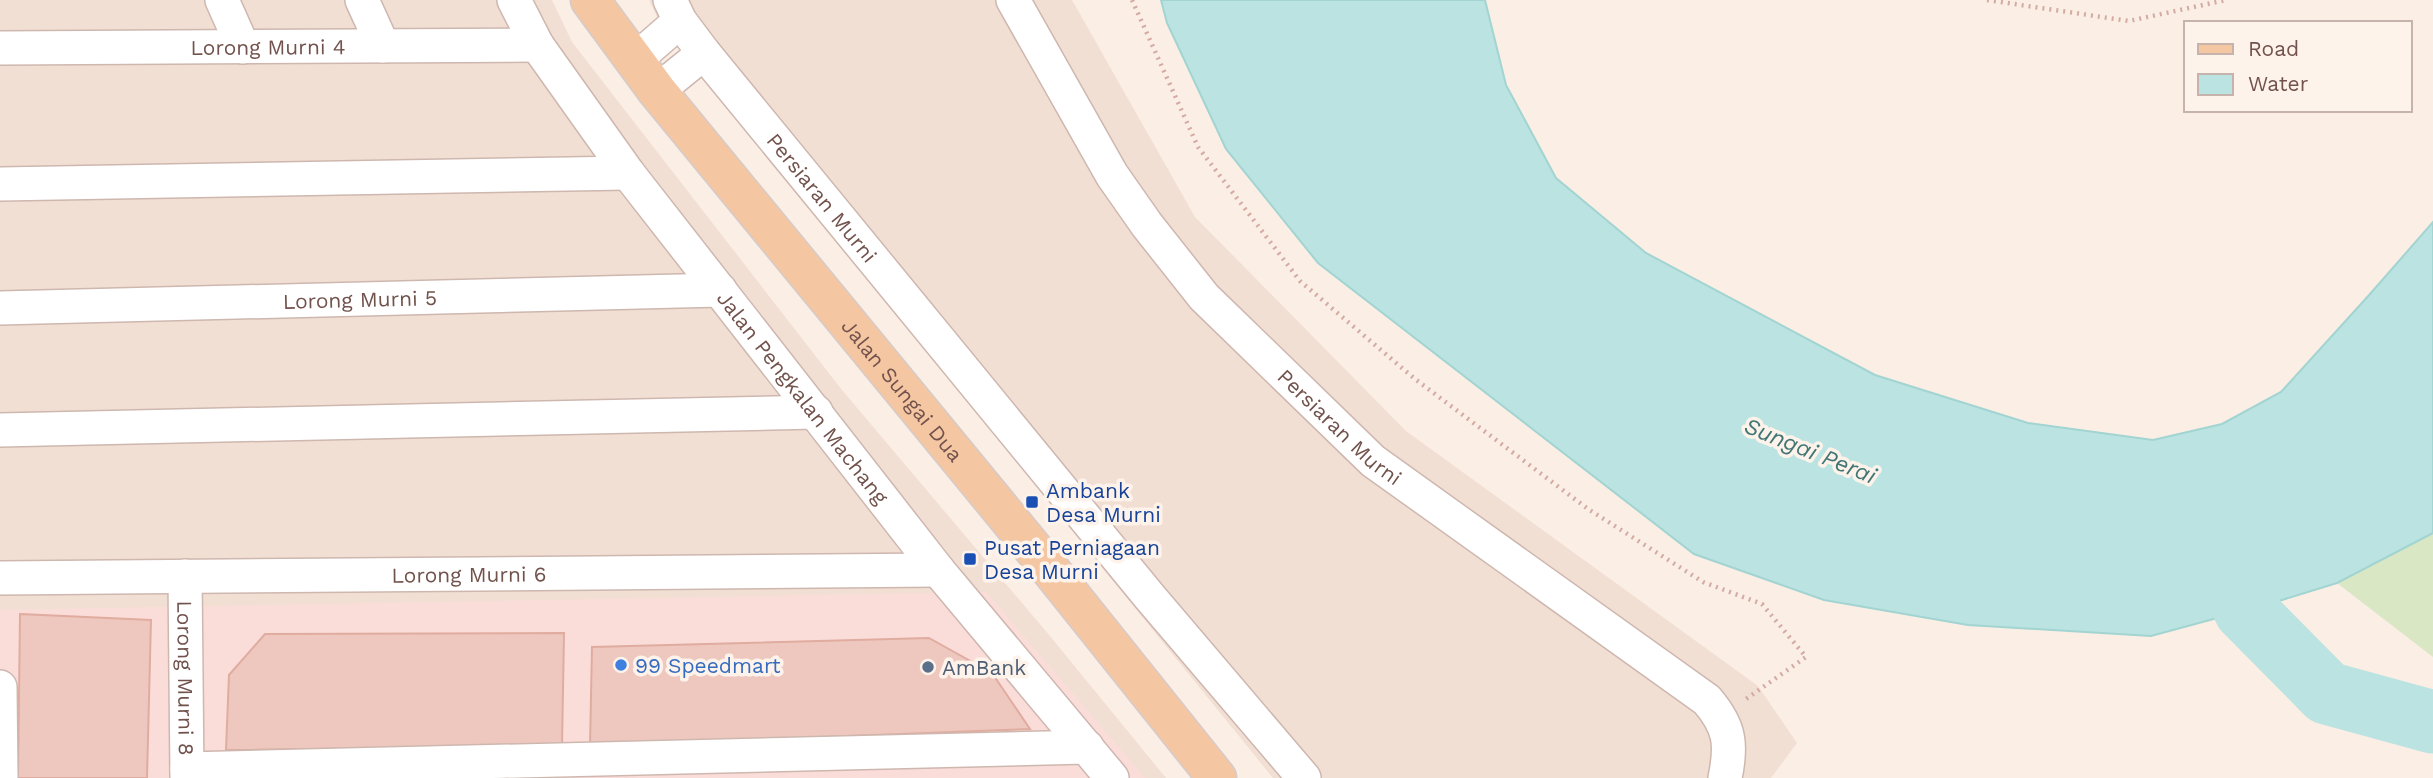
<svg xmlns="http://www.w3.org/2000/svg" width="2433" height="778" font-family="'Work Sans',sans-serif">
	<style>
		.residential { fill: #f2dfd4 }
		.commercial { fill: #faddd9 }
		.green { fill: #d9e7c4 }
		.water { fill: #bbe3e1; stroke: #a2d4d2; stroke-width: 2 }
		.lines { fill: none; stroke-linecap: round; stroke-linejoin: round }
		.river { stroke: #bbe3e1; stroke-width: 63 }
		.building { fill: #eec8be; stroke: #e0aca0; stroke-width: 2 }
		.minor-casing { stroke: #ceb7af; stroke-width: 36 }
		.major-casing { stroke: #d5cbc9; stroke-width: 41 }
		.path { stroke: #d3aba2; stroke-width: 4.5; stroke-dasharray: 2 5; stroke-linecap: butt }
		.minor { stroke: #fff; stroke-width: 33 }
		.major { stroke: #f5c6a2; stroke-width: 38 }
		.transit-dot { fill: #1a4fb4; stroke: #fef3eb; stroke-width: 2.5 }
		.shop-dot { fill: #3f7fe0; stroke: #fef3eb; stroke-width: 2.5 }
		.service-dot { fill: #5c6f8a; stroke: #fef3eb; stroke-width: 2.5 }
		.labels { text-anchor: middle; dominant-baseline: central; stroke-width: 7; stroke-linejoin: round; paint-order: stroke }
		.street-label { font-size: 21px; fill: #72524c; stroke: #fef3eb }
		.transit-label { font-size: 21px; fill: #164399; stroke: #fef3eb; text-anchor: start }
		.shop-label { font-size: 21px; fill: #366cbe; stroke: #fef3eb; text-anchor: start }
		.service-label { font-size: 21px; fill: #4e5e75; stroke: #fef3eb; text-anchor: start }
		.water-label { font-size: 23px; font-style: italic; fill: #417675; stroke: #fef3eb }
	</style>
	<rect width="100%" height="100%" fill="#fbeee5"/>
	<g class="residential">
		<polygon points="0,0 552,0 572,42 842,390 1050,636 1166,778 0,778"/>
		<polygon points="649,0 1072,0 1195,217 1406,431 1758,686 1797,743 1771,778 1273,778 660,23"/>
	</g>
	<polygon class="commercial" points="986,592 1145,778 0,778 0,610"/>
	<polygon class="green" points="2433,533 2433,657 2337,583"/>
	<polygon class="water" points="1161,0 1485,0 1506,85 1556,178 1646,253 1875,375 2028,423 2153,440 2222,424 2281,392 2370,294 2433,222 2433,533 2337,583 2269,604 2151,636 1968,625 1824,600 1694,554 1318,263 1226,149 1167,23"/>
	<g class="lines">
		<polyline class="river" points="2210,532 2245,610 2327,693 2433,722"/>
	</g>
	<g class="building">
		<polygon points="20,614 151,620 147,778 18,778"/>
		<polygon points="564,633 562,746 226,750 229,675 265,634"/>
		<polygon points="929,638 992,673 1030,729 590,746 592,647"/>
	</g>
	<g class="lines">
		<g class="minor-casing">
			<g id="minor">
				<polyline points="222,0 243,47"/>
				<polyline points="362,0 383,46"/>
				<path id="s1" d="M514,0l23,45 91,128 310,397 174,208"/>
				<path id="s2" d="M670,0l10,21 24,32 445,543 155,182"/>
				<path id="s3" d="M1013,0l99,175 35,50 57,72 169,164 334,239c23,27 25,44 18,78"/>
				<path id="s4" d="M0,48l537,-3"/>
				<polyline points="634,61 680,21"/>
				<polyline points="657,91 704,53"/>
				<polyline points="0,184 628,173"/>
				<path id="s5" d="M0,308l720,-18"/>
				<polyline points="0,430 816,412"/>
				<path id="s6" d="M185,576l2,202"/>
				<path id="s7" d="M0,578l938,-8"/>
				<polyline points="0,687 1,778"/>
				<polyline points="187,769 1087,747"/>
			</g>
		</g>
		<g class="major-casing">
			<g id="major">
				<path id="s8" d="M590,0l67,91 388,472 172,215"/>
			</g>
		</g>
		<g class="path">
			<polyline points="1132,0 1198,147 1300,281 1415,379 1588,509 1703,582 1762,604 1806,657 1746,699"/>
			<polyline points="1987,0 2129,21 2226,0"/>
		</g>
		<use href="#minor" class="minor"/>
		<use href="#major" class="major"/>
	</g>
	<g class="transit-dot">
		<rect x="1025" y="495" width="14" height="14" rx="3.5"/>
		<rect x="963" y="552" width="14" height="14" rx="3.5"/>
	</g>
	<circle class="shop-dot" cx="621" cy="665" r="7"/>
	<circle class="service-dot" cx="928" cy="667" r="7"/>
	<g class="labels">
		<g class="street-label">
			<text stroke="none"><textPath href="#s4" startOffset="268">Lorong Murni 4</textPath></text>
			<text stroke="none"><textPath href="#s2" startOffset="250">Persiaran Murni</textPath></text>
			<text stroke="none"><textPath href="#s5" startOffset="360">Lorong Murni 5</textPath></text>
			<text stroke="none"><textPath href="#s8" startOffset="500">Jalan Sungai Dua</textPath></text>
			<text stroke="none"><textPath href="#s1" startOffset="492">Jalan Pengkalan Machang</textPath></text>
			<text stroke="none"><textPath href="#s3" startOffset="542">Persiaran Murni</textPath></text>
			<text stroke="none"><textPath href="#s7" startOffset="469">Lorong Murni 6</textPath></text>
			<text stroke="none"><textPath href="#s6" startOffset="102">Lorong Murni 8</textPath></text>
		</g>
		<g class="transit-label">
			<text x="1046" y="490">Ambank<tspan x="1046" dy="24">Desa Murni</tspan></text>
			<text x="984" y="547">Pusat Perniagaan<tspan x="984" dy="24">Desa Murni</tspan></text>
		</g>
		<g class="shop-label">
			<text x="635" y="665">99 Speedmart</text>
		</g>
		<g class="service-label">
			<text x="942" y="667">AmBank</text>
		</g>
		<g class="water-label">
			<text transform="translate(1810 451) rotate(22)">Sungai Perai</text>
		</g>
	</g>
	<rect x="2184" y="21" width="228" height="91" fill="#fef3eb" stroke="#c6b3ab" stroke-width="2"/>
	<rect x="2198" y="44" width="35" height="10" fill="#f5c6a2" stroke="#c6b3ab" stroke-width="2"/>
	<text x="2248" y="56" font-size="21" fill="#72524c">Road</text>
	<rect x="2198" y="74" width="35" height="21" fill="#bbe3e1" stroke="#c6b3ab" stroke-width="2"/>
	<text x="2248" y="91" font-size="21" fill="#72524c">Water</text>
</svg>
